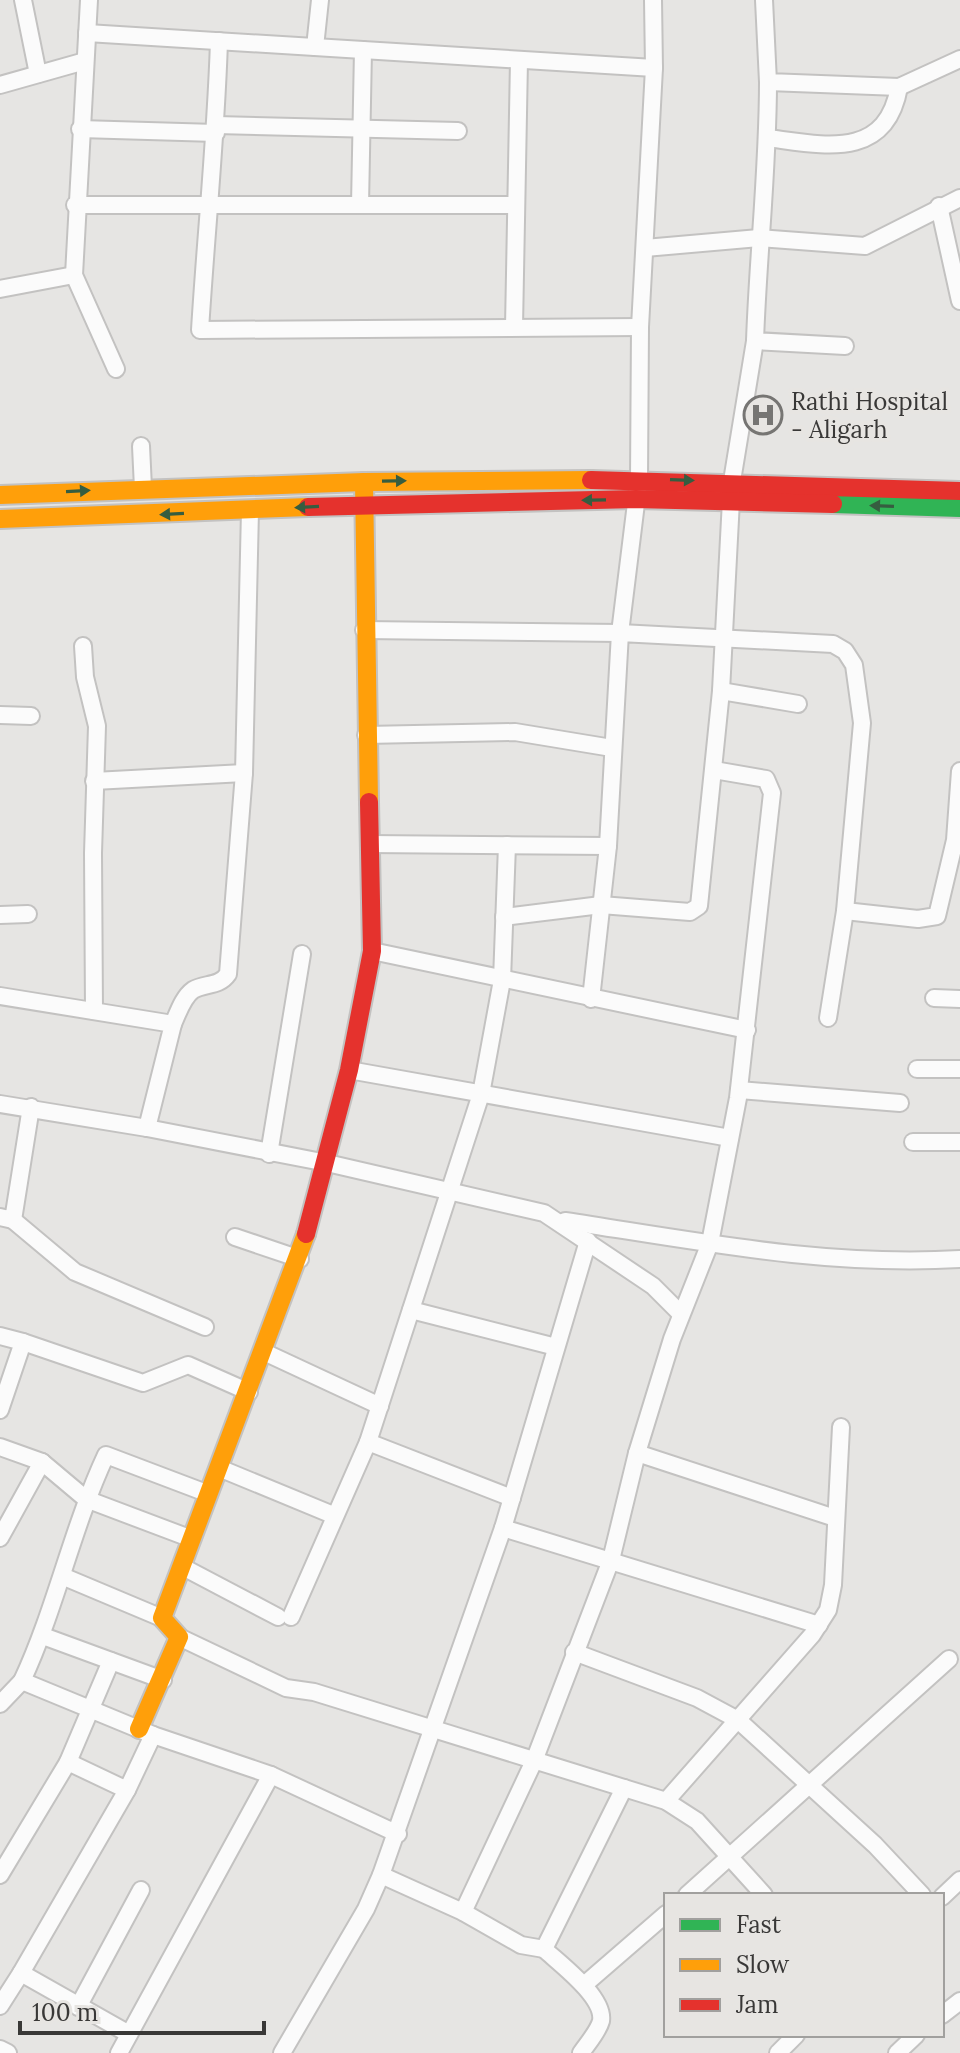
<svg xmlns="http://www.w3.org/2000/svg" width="960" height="2053" font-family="Lora,serif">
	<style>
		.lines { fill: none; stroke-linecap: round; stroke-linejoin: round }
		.street-casing { stroke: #c3c2c1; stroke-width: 20 }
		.fast-casing { stroke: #c3c2c1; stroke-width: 22 }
		.slow-casing { stroke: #c3c2c1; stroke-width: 22 }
		.jam-casing { stroke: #c3c2c1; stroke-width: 22 }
		.street { stroke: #fbfbfb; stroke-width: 16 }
		.fast { stroke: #30b455; stroke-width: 18 }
		.slow { stroke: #ff9f0a; stroke-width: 18 }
		.jam { stroke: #e5322d; stroke-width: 18 }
		.oneway { fill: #365d40 }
		.labels { text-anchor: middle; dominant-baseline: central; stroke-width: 8; stroke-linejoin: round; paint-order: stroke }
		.poi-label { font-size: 24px; fill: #393837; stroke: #e7e5e2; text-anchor: start }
	</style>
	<rect width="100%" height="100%" fill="#e6e5e3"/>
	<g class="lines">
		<g class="street-casing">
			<g id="street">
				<polyline points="23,0 38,74"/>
				<polyline points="89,0 74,275 116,369"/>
				<polyline points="764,0 768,82 899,87 960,59"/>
				<polyline points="87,33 654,68"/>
				<path d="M219,41c-3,97 -13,192 -19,289l440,-3"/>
				<polyline points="315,47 320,0"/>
				<path d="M768,82c0,87 -10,172 -13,259l90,5"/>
				<polyline points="0,85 85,61"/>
				<polyline points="216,125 458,131"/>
				<polyline points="80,129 216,133"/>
				<path d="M767,138c56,7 119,23 132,-51"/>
				<polyline points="75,205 516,205"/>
				<polyline points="360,205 363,50"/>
				<polyline points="939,206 960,301"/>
				<polyline points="645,248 759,238 865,246 960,198"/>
				<polyline points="0,289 74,275"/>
				<polyline points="514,327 519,60"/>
				<polyline points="141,446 143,488"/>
				<polyline points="364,630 620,633 639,479 640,327 654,68 653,0"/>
				<polyline points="83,646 85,677 97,726 93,853 94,1011"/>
				<polyline points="721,691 798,704"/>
				<polyline points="0,715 31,716"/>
				<polyline points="366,735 515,732 612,748"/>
				<polyline points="94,781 244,773"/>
				<polyline points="369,844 608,846 620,633 833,644 845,651 854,665 862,723 845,911 828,1018"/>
				<polyline points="845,911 918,919 937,916 955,840 960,771"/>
				<polyline points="0,915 28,914"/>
				<polyline points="504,917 601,905 690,912 699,906 721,691 732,481 755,341"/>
				<polyline points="372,951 747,1030"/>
				<polyline points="0,996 173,1024 147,1128"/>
				<polyline points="934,998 960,999"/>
				<polyline points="591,999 608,846"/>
				<path d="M173,1024c5,-11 10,-27 20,-34 12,-7 26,-3 35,-16l16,-201 6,-263"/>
				<polyline points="917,1069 960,1069"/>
				<polyline points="349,1070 730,1138"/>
				<polyline points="739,1090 900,1103"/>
				<polyline points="0,1104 147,1128 327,1163 544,1213 653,1286 681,1314"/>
				<polyline points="913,1142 960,1142"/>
				<polyline points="269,1154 302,954"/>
				<polyline points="0,1217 13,1220 31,1107"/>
				<polyline points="13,1220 75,1272 205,1327"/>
				<path d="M565,1221c132,20 261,46 395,38"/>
				<polyline points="235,1237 300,1259"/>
				<polyline points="411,1310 556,1347"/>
				<polyline points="0,1336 23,1342 0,1410"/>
				<polyline points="23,1342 143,1383 188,1365 249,1392"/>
				<polyline points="264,1352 380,1406"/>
				<polyline points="368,1442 512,1498"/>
				<polyline points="0,1447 42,1462 0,1538"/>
				<polyline points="637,1453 835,1518"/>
				<polyline points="42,1462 86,1499 192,1539"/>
				<polyline points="219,1468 333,1515"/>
				<polyline points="503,1528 588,1241"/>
				<polyline points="181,1566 278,1617"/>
				<polyline points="62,1576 162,1618"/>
				<polyline points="291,1617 368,1442 481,1094 502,980 507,845"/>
				<polyline points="43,1636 163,1680"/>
				<polyline points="179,1637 286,1688 314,1692 666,1801 697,1821 764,1895"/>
				<polyline points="574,1652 697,1698 738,1720 875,1845 922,1895"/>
				<path d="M22,1681c34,-73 50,-153 84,-226l103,39"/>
				<polyline points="0,1704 22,1681 153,1735 271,1775 398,1834"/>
				<polyline points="68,1762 111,1661"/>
				<polyline points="666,1801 812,1635 828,1610 833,1585 841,1427"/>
				<polyline points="0,1875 68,1762 127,1790 153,1735"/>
				<polyline points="381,1875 463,1912 521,1945 544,1949"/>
				<polyline points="687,1895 949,1659"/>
				<polyline points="942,1897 960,1880"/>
				<polyline points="463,1912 534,1761 611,1560 637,1453 672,1339 710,1243 738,1098 772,793 766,779 714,770"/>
				<polyline points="21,1973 127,1790"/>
				<polyline points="584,1985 666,1914"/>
				<polyline points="0,2006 21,1973 129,2034"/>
				<polyline points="78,2007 141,1890"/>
				<polyline points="942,2015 960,2001"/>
				<polyline points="0,2049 8,2053"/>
				<polyline points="119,2053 271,1775"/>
				<polyline points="282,2053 366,1909 381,1875 503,1528 819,1625"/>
				<path d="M581,2053c6,-9 17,-21 20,-32 4,-24 -42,-58 -57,-72l80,-161"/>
				<polyline points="778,2053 796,2035"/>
				<polyline points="897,2053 916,2035"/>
			</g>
		</g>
		<g class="fast-casing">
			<polyline id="fast" points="833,504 960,508"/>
		</g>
		<g class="slow-casing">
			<g id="slow">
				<polyline points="364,482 369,802"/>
				<polyline points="0,495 364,482 591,480"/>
				<polyline points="0,519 308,507"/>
				<polyline points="139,1729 179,1637 162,1618 306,1234"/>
			</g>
		</g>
		<g class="jam-casing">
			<g id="jam">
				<polyline points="591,480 960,491"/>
				<polyline points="308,507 636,499 833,504"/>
				<polyline points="306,1234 349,1070 372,951 369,802"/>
			</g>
		</g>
		<use href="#street" class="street"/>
		<use href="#fast" class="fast"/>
		<use href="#slow" class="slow"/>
		<use href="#jam" class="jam"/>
	</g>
	<defs><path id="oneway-solid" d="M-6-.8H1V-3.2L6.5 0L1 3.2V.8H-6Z" transform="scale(2)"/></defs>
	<g class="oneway">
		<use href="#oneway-solid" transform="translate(682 480) rotate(2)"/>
		<use href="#oneway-solid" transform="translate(394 481) rotate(-1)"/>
		<use href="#oneway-solid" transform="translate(78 491) rotate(-3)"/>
		<use href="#oneway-solid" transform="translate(594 500) rotate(179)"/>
		<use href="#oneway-solid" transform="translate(882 506) rotate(-178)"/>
		<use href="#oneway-solid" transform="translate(307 507) rotate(177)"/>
		<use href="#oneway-solid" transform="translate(172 514) rotate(177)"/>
	</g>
	<defs>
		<g id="hospital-ring" transform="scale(2)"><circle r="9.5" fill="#e7e5e2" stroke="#767573" stroke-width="1.5"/><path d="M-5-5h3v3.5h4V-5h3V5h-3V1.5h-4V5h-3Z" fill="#767573"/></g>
	</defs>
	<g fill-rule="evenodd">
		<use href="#hospital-ring" x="763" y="415"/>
	</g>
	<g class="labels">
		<g class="poi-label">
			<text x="791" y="401">Rathi Hospital<tspan x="791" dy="28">- Aligarh</tspan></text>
		</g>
	</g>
	<rect x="664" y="1893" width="280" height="144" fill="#e7e5e2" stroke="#a1a09e" stroke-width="2"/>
	<rect x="680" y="1919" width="40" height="12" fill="#30b455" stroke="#a1a09e" stroke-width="2"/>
	<text x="736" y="1933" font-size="24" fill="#393837">Fast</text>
	<rect x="680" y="1959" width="40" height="12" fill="#ff9f0a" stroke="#a1a09e" stroke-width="2"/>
	<text x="736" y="1973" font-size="24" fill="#393837">Slow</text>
	<rect x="680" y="1999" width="40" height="12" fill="#e5322d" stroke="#a1a09e" stroke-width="2"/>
	<text x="736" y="2013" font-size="24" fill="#393837">Jam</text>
	<path d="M20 2021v12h244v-12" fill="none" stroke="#393837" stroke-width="4"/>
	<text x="32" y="2021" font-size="24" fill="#393837" stroke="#e7e5e2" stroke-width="6" paint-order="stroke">100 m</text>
</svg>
